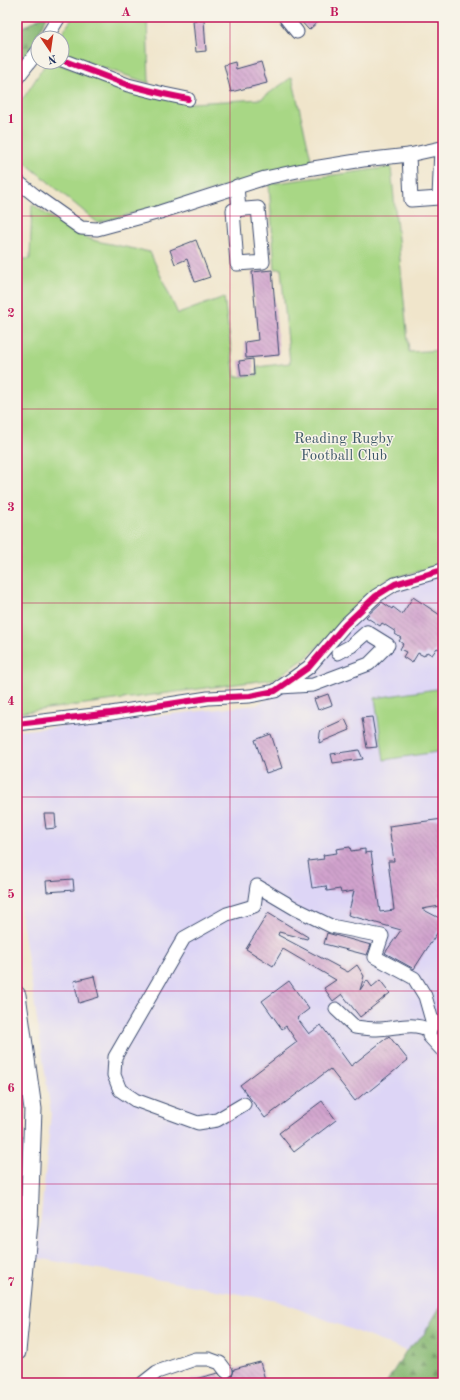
<svg xmlns="http://www.w3.org/2000/svg" width="460" height="1400" font-family="'Old Standard TT',serif">
	<style>
		.built { fill: #ddd5f6 }
		.green { fill: #a8d785; stroke: #628372 }
		.forest { fill: url(#forest-firs); stroke: #507468 }
		.building { fill: url(#building-back-hatch) }
		.lines { fill: none; stroke-linecap: round; stroke-linejoin: round }
		.minor-casing { stroke: #3b4a6e; stroke-width: 15 }
		.major-casing { stroke: #3b4a6e; stroke-width: 19 }
		.minor { stroke: #fff; stroke-width: 13 }
		.major { stroke: #fff; stroke-width: 17 }
		.cycleway-casing { stroke: #f7f3e8; stroke-width: 8 }
		.cycleway { stroke: #d6006c; stroke-width: 6 }
		.grid { fill: none; stroke: #c2185b; stroke-width: 1; stroke-opacity: 0.55 }
		.labels { text-anchor: middle; dominant-baseline: central; stroke-width: 3; stroke-linejoin: round; paint-order: stroke }
		.park-label { font-size: 15px; fill: #3e5968; stroke: #f7f3e8 }
		.neatline { fill: none; stroke: #c2185b; stroke-width: 1.5 }
		.grid-label { font-size: 13px; text-anchor: middle; font-weight: bold; fill: #c2185b }
	</style>
	<defs>
		<pattern id="forest-firs" width="22" height="20" patternUnits="userSpaceOnUse"><rect width="22" height="20" fill="#86b872"/><path d="M5 1l3.5 6h-7zM16 11l3.5 6h-7z" fill="#6d9661"/></pattern>
		<pattern id="building-back-hatch" width="6" height="6" patternUnits="userSpaceOnUse"><rect width="6" height="6" fill="#d1a3cd"/><path d="M-1 5l2 2M0 0l6 6M5-1l2 2" fill="none" stroke="#a985aa"/></pattern>
	</defs>
	<rect width="100%" height="100%" fill="#f7f3e8"/>
	<filter id="ink" filterUnits="userSpaceOnUse"><feTurbulence type="fractalNoise" baseFrequency=".025" numOctaves="2"/><feDisplacementMap in="SourceGraphic" scale="8" xChannelSelector="R" yChannelSelector="G"/><feConvolveMatrix kernelMatrix="1 2 1 2 8 2 1 2 1" color-interpolation-filters="sRGB"/></filter>
	<filter id="wash" filterUnits="userSpaceOnUse"><feTurbulence type="fractalNoise" baseFrequency=".012" numOctaves="4" result="noise"/><feDisplacementMap in="SourceGraphic" scale="16" xChannelSelector="R" yChannelSelector="G"/><feGaussianBlur stdDeviation="0.9" result="paint"/><feColorMatrix in="noise" values="0 0 0 0 0 0 0 0 0 0 0 0 0 0 0 0 0 1.4 0 .05"/><feComposite in="paint" operator="in"/></filter>
	<g filter="url(#wash)">
		<rect width="100%" height="100%" fill="#f0e5cb"/>
		<polygon class="built" points="443,573 443,1302 424,1334 406,1351 278,1301 37,1258 51,1113 17,887 17,731 257,705 286,687 378,597"/>
		<g class="green">
			<polygon points="73,17 147,17 149,83 62,54 62,38 59,38"/>
			<polygon points="55,62 91,77 191,103 261,99 292,77 312,163 98,223 17,156 17,103 25,96 46,63"/>
			<polygon points="391,167 409,352 443,350 443,564 386,580 306,658 274,679 17,713 17,259 30,259 32,204 70,231 96,241 150,252 178,314 224,297 235,377 258,375 257,367 290,363 281,269 275,269 269,184"/>
			<polygon points="443,688 443,751 384,760 375,698"/>
		</g>
		<g class="forest">
			<polygon points="42,17 47,17 41,28 23,72 17,78 17,30"/>
			<polygon points="443,1302 443,1383 386,1383 406,1351 424,1334"/>
		</g>
		<g id="blocks">
			<g class="building">
				<polygon points="297,17 323,17 309,30"/>
				<polygon points="204,20 206,51 196,52 193,21"/>
				<polygon points="235,62 236,69 261,62 267,83 231,92 224,65"/>
				<polygon points="196,240 210,277 195,282 187,259 175,264 170,250"/>
				<polygon points="272,270 279,355 246,358 245,342 258,340 252,272"/>
				<polygon points="253,359 254,375 241,376 239,361"/>
				<polygon points="413,597 443,617 443,644 439,649 437,648 432,655 427,652 424,656 418,653 412,663 403,657 406,652 400,649 403,644 399,641 401,638 395,634 396,632 382,623 380,626 366,617 382,602 392,609 393,607 402,614"/>
				<polygon points="328,694 332,705 318,710 314,699"/>
				<polygon points="372,717 377,747 367,748 362,718"/>
				<polygon points="345,719 350,730 319,743 320,733 321,730"/>
				<polygon points="271,734 282,768 266,773 255,740"/>
				<polygon points="359,750 363,759 333,763 331,754"/>
				<polygon points="44,814 55,814 56,828 46,829"/>
				<polygon points="443,819 443,896 439,896 440,906 422,909 443,920 443,932 439,930 414,969 385,953 401,930 348,915 354,891 341,893 340,889 327,891 326,886 312,888 308,861 324,859 323,855 337,853 336,849 350,847 351,851 365,849 365,853 371,852 380,912 394,910 388,861 394,861 389,826"/>
				<polygon points="73,879 74,890 47,892 46,881"/>
				<polygon points="268,913 308,937 307,939 279,932 278,935 348,972 357,965 364,976 360,990 367,980 372,987 380,980 390,993 360,1017 342,994 333,1001 324,988 336,980 283,949 273,966 246,949"/>
				<polygon points="327,933 371,945 367,955 324,944"/>
				<polygon points="94,976 99,997 79,1003 74,981"/>
				<polygon points="289,981 309,1009 297,1018 309,1034 321,1025 351,1066 389,1036 408,1060 368,1092 367,1091 355,1101 330,1069 265,1118 240,1085 297,1042 286,1026 282,1029 262,1001"/>
				<polygon points="322,1101 336,1120 294,1152 279,1133"/>
				<polygon points="260,1362 266,1383 191,1383 191,1380 218,1373 223,1378 227,1379 233,1374 234,1369"/>
			</g>
		</g>
	</g>
	<g filter="url(#ink)">
		<use href="#blocks" fill-opacity="0" stroke="#3b4a6e" stroke-width="1"/>
		<g class="lines">
			<g class="minor-casing">
				<g id="minor">
					<polyline points="285,17 297,32"/>
					<polyline points="46,38 59,17"/>
					<polyline points="62,60 128,85 164,94 188,99"/>
					<polyline points="17,78 38,51"/>
					<polygon points="441,148 439,198 411,200 409,155"/>
					<polyline points="17,181 37,197 81,228 97,229 160,212 265,178 307,169 363,160 409,155"/>
					<polyline points="237,186 239,210"/>
					<polygon points="258,208 263,262 237,264 233,210"/>
					<polyline points="280,687 313,685 369,664 388,645 367,632 351,646 338,653"/>
					<polyline points="17,724 111,713 208,698 250,696 275,691 309,667 345,625 376,596 395,584 443,570"/>
					<path d="M336,1009l19,18c7,1 14,2 22,2 17,0 35,-8 52,1"/>
					<polyline points="443,1026 436,1022 430,1028 429,1036 443,1051"/>
					<polyline points="244,1104 217,1120 198,1123 135,1100 120,1090 114,1075 115,1057 184,938 227,914 254,906 257,886 296,909 331,926 382,936 375,957 414,978 425,996 433,1024"/>
					<polyline points="143,1383 157,1372 195,1359 209,1359 220,1363 226,1371"/>
				</g>
			</g>
			<g class="major-casing">
				<polyline id="major" points="17,995 33,1109 29,1223 17,1352"/>
			</g>
			<use href="#minor" class="minor"/>
			<use href="#major" class="major"/>
			<g class="cycleway-casing">
				<g id="cycleway">
					<polyline points="62,60 128,85 164,94 188,99"/>
					<polyline points="17,724 111,713 208,698 250,696 275,691 309,667 345,625 376,596 395,584 443,570"/>
				</g>
			</g>
			<use href="#cycleway" class="cycleway"/>
		</g>
	</g>
	<path class="grid" d="M230,17v1366M17,216h426M17,409h426M17,603h426M17,797h426M17,991h426M17,1184h426"/>
	<g class="labels">
		<g class="park-label">
			<text x="344" y="439">Reading Rugby<tspan x="344" dy="17">Football Club</tspan></text>
		</g>
	</g>
	<rect width="460" height="1400" fill="none" stroke="#f7f3e8" stroke-width="44"/>
	<g transform="translate(50 50) rotate(167)"><circle r="19" fill="#f7f3e8" stroke="#9fa5b1"/>
	<path d="M0-3L7 15L0 10L-7 15Z" fill="#c8321e"/>
	<text y="-6" font-size="11" font-weight="bold" text-anchor="middle" fill="#1b2f5e">N</text>
	</g>
	<rect x="22" y="22" width="416" height="1356" class="neatline"/>
	<g class="grid-label">
		<text x="126" y="16">A</text>
		<text x="334" y="16">B</text>
		<text x="11" y="123">1</text>
		<text x="11" y="317">2</text>
		<text x="11" y="511">3</text>
		<text x="11" y="705">4</text>
		<text x="11" y="898">5</text>
		<text x="11" y="1092">6</text>
		<text x="11" y="1286">7</text>
	</g>
</svg>
